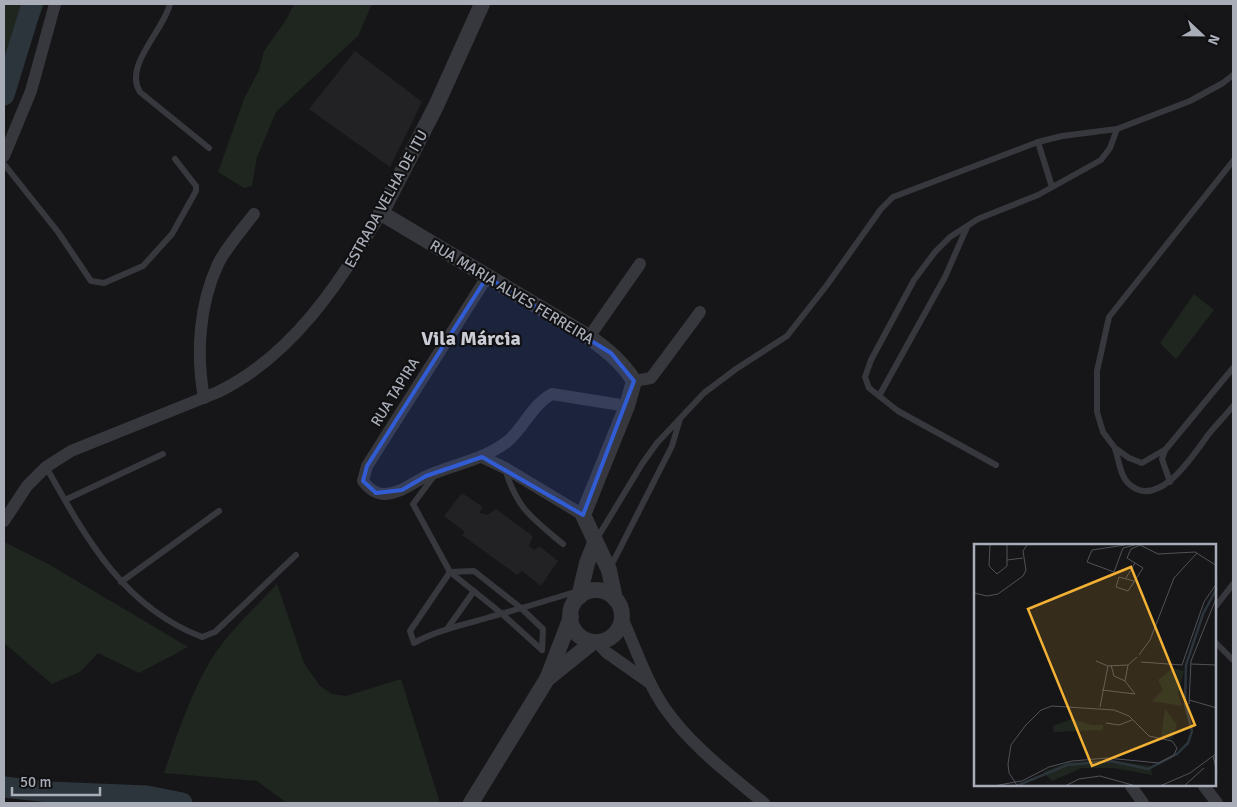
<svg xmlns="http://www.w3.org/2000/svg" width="1237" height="807" font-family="Signika,sans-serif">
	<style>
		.built { fill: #222225 }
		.green { fill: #1e261f }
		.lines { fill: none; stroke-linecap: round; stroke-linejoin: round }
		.river { stroke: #2c353c; stroke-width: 21 }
		.service { stroke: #37383d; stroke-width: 6 }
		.minor { stroke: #37383d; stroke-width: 12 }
		.tertiary { stroke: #37383d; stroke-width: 16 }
		.marked { fill: #325cd3; fill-opacity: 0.2; stroke: #325cd3; stroke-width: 4; stroke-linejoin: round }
		.labels { text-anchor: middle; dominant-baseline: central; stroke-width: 4.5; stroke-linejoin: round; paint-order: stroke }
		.street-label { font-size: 15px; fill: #a8adb8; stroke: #111113 }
		.district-label { font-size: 20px; font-weight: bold; fill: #c9ccd4; stroke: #111113 }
		.inset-river { fill: none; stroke: #2c353c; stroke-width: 2.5 }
		.inset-road { fill: none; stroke: #505258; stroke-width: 1 }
		.view { fill: #f2b134; fill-opacity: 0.15; stroke: #f2b134; stroke-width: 2.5 }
		.inset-edge { fill: none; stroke: #a8adb8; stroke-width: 2.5 }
	</style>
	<rect width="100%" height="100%" fill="#161618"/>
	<g class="built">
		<polygon points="355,51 422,102 390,167 309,109"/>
		<polygon points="462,493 483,507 479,513 487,515 496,509 533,536 529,546 535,550 539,546 558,561 541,586 522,571 517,575 462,535 465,532 444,516"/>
	</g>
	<g class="green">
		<polygon points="4,4 44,4 4,109"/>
		<polygon points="294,4 372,4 358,36 276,112 257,157 252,186 244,188 218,172 244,99 259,70 264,51 286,20"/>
		<polygon points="1194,294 1214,310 1176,359 1160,343"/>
		<polygon points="4,542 50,565 188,647 139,673 98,653 80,672 52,684 4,643"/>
		<path d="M277,584l27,79 16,23 12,8 14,2 55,-17 39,124h-153l-30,-22 -93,-8c13,-38 25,-75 45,-110 17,-29 45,-54 68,-79z"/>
	</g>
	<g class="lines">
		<g class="river">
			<polyline points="4,95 32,4"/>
			<polyline points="4,787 49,792 147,796 182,803"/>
		</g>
		<g class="service">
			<path d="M170,4c-6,26 -47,62 -30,88l69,56"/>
			<polyline points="1038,142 1052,187"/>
			<polyline points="1233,161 1109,317 1097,371 1097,412 1103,432 1115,448 1129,458 1142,463 1166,449 1233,368"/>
			<polyline points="4,164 58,232 91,281 104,283 143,266 172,234 196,191 196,186 175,159"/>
			<polyline points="879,396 945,277 967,227"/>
			<path d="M1115,449c4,11 5,27 14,35 30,27 65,-30 79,-49 8,-10 17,-19 25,-29"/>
			<polyline points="1165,450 1162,459 1170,482"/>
			<polyline points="996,465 898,411 869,388 865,377 871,360 914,280 935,252 950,237 978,219 1038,195 1101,160 1110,148 1117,129"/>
			<path d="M46,467c40,71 77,140 156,170l13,-5 81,-77"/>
			<path d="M505,469c12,40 27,49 58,75"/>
			<polyline points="434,476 413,504 450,572 501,613 542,650"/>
			<polyline points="65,500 163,454"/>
			<polyline points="596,540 642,464 657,443 704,393 736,369 787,336 827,285 881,209 893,197 1038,142 1062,136 1117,129 1190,101 1223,83 1233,75"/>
			<polyline points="610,568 672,446 680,419"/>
			<polyline points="121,582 219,511"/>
			<polyline points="1216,606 1233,584"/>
			<polyline points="447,629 474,591"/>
			<polyline points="1216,643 1233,660"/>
			<path d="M542,650l1,-21 -22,-21 -47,-37 -24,1 -40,59 4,12c23,-13 50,-18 76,-26 29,-8 59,-17 88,-26"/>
		</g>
		<g class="minor">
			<polyline points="4,156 31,91 55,4"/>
			<path d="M487,277l-120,189 -4,15c6,8 12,13 22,13 17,-1 28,-12 42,-18 27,-12 57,-16 81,-35 16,-14 25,-37 44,-47l75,12"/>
			<polyline points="589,337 640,264"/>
			<polyline points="634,381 651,378 700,312"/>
			<path d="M204,398c-8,-44 -5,-93 14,-134 9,-18 24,-34 36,-50"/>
			<polyline points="482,457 505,468 583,515"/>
			<path d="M4,521l23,-35 19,-19 25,-16 147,-59c74,-36 122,-109 163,-179"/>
			<path d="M623,620c13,29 23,60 41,87 26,38 65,67 100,96"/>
			<polyline points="597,642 606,652 650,683"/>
			<polyline points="1131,786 1143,803"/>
			<polyline points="1204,786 1217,803"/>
		</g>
		<g class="tertiary">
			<path d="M482,4l-46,102 -55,107 208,124c18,13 33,25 45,44l-7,25 -44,109 26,55 6,29"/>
			<circle cx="596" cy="616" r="26"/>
			<polyline points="579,597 587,563 595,543"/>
			<polyline points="548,677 571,617"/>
			<polyline points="471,803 547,679 593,642"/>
		</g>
	</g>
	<path class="marked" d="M487,277l124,76 23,28 -51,134 -101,-58 -56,19 -24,14 -26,3 -13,-12 4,-15z"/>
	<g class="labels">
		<g class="street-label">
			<text transform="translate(386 199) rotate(-61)">ESTRADA VELHA DE ITU</text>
			<text transform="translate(512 292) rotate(31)">RUA MARIA ALVES FERREIRA</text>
			<text transform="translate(395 392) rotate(-58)">RUA TAPIRA</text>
		</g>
		<g class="district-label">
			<text x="471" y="338">Vila Márcia</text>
		</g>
	</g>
	<g transform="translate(974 544)">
		<rect width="242" height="242" fill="#161618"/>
		<path d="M199,124l11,3 -6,22 4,13 -30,-5 11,-11 -5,-10zM191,165l12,16 -5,14 -11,-1zM98,175l20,6h11v5l-49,2 -1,-6zM134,216l43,6 1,9 -39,-7h-31l-30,13 -9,-9 26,-10z" fill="#1e261f"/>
		<path class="inset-river" d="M42,242l51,-21 44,-4 37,8 29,-15 11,-11 4,-12 -7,-27 1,-39 17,-51 14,-26"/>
		<path class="inset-road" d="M16,1l-1,21 8,8 10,-8v-21M151,1l-33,5 -5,12 27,10 9,-24 12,-3M166,1l18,9 37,-2 22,14M33,16l16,-2M152,34l9,-15M160,37l-15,-4 -3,10 12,4 15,-23 -16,-10 4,-9 9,-4M0,49l13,3 11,-2 25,-18 3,-6 -3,-19 4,-6M165,111l11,-15 24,-62 23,-25M122,117l12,5 20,-1M167,118l41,3 22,-63 13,-19M217,120l26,1M151,137l3,-16 9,-8M128,146l33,4 -10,-13 -11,-5 -3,-11M215,156l28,8M215,160l2,-43 26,-65M126,163l8,-41M132,179l13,2 13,-5M239,212l4,16M20,242l16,-3 5,-1 7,-1 27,-14 23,-6 35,-3 52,5 15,-8 3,-7 -5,-7 -23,-5 -20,-20 -15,-6 -62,-4 -11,4 -16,16 -14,19 -3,19 1,9 6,9 2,4M91,242l14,-7 21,-3 36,10M186,242l30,-13 27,-20M210,242l20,-18"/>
		<path class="view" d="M157,23l64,158 -103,41 -64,-157z"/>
		<rect width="242" height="242" class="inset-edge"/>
	</g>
	<rect width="1237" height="807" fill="none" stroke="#a8adb8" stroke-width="10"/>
	<g transform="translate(1202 35) rotate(112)" stroke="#111113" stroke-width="4" paint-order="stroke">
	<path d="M0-4L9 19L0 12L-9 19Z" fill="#a8adb8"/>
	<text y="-8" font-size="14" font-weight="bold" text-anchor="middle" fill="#a8adb8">N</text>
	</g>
	<path d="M12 787v8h88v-8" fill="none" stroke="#a8adb8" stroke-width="2.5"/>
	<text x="20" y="787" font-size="15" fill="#a8adb8" stroke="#111113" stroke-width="4" paint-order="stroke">50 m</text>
</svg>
